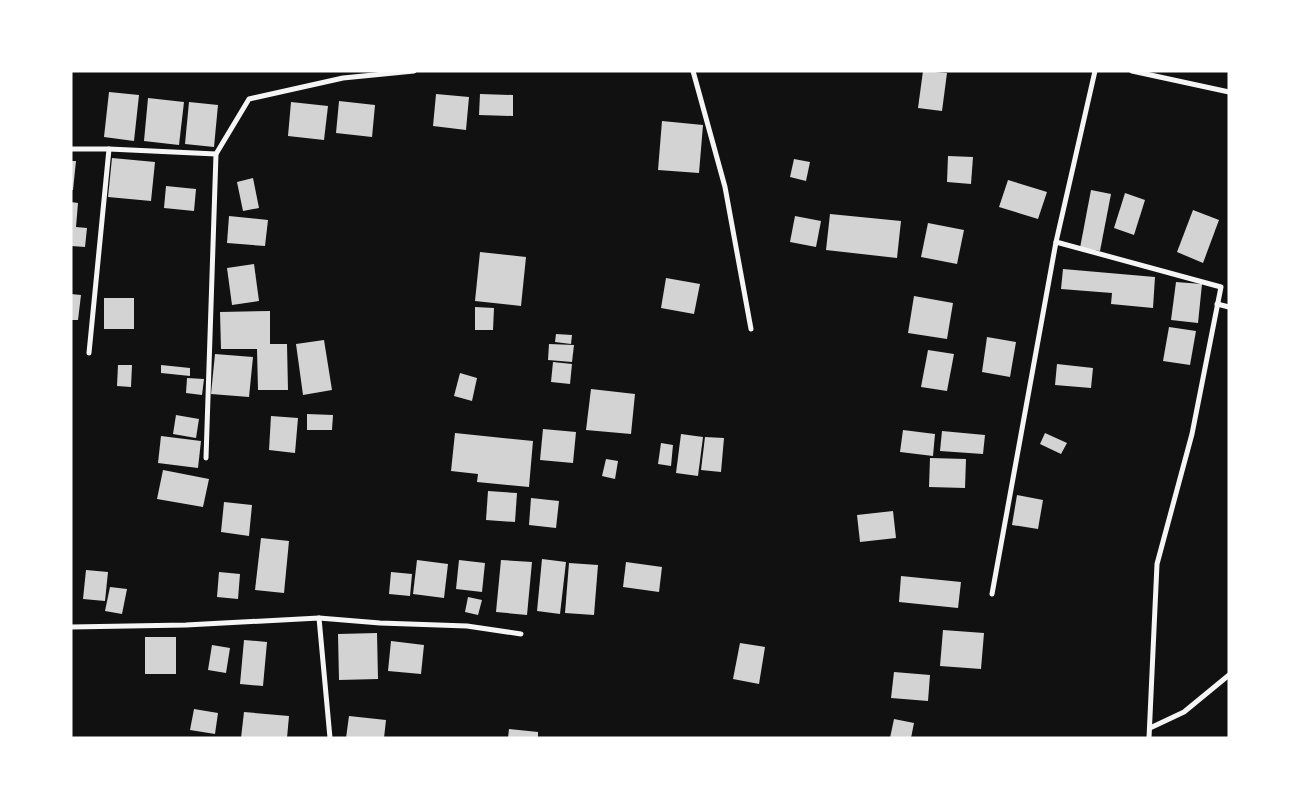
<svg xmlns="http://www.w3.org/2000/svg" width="1300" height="809" font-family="Helvetica,sans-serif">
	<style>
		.building { fill: #d3d3d3 }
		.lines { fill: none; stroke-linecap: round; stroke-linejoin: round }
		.minor { stroke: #f5f5f5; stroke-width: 5 }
	</style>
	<rect width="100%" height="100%" fill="#111"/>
	<g class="building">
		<polygon points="923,71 947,73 942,111 918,108"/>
		<polygon points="109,92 139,95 134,141 104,137"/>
		<polygon points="436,94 469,97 466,130 433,126"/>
		<polygon points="480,94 513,95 513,116 479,115"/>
		<polygon points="148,98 184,102 179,145 144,141"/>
		<polygon points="339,101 375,105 372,137 336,133"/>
		<polygon points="189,102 218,105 214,147 185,144"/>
		<polygon points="291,102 328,106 324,140 288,136"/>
		<polygon points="662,121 703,125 699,173 658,170"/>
		<polygon points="948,156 973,157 971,184 947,182"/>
		<polygon points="112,158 155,162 151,201 108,197"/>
		<polygon points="794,159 810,162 806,181 790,177"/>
		<polygon points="71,161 76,161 73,190 71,190"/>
		<polygon points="253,178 259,208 243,211 237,182"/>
		<polygon points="1008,180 1047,192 1038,219 999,207"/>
		<polygon points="166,186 196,189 194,211 164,208"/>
		<polygon points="1091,190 1111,194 1100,251 1080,248"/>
		<polygon points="1125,193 1145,200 1134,235 1114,228"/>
		<polygon points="71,202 78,203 76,227 87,228 85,247 71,246"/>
		<polygon points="1193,210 1219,220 1203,263 1177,252"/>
		<polygon points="830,214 901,221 897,258 826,250"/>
		<polygon points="229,216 268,220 265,246 227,243"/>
		<polygon points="795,216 821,221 816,247 790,242"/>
		<polygon points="928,223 964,230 957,264 921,257"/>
		<polygon points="480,252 526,257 521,306 475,301"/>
		<polygon points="254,264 259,301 232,305 227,268"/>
		<polygon points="1063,269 1155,277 1153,308 1111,304 1112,293 1061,289"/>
		<polygon points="666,278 700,284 694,314 661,308"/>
		<polygon points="1176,282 1202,284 1198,323 1171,320"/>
		<polygon points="71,294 81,295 78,320 71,320"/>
		<polygon points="914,296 953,303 947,339 908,333"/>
		<rect x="104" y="298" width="30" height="31"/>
		<polygon points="475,307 494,308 493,330 475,330"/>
		<polygon points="270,311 270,344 287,344 288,390 258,390 257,349 221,349 220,312"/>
		<polygon points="1169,327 1196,331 1190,365 1163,361"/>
		<polygon points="556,334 572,335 571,344 555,342"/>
		<polygon points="987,337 1016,342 1010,377 982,372"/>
		<polygon points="324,340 332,390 303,395 296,344"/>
		<polygon points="549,344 574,345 572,362 548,360"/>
		<polygon points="928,350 954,354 947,391 921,387"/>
		<polygon points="215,354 253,357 249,397 211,394"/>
		<polygon points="553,362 572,364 570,384 551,382"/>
		<polygon points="1057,364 1093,368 1091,388 1055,385"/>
		<polygon points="118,365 132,365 131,387 117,386"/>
		<polygon points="161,365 190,368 190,376 161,373"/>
		<polygon points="460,373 477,378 472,401 454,396"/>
		<polygon points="187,378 204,379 202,395 186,393"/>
		<polygon points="591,389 635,394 631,434 586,430"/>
		<polygon points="307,414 333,415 332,430 307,430"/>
		<polygon points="176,415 199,419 196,438 173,434"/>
		<polygon points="271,416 298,418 295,453 269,450"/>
		<polygon points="543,429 576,432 573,463 540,460"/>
		<polygon points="903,430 935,434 933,456 900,452"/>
		<polygon points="942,431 985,435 983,454 940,451"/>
		<polygon points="455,433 533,441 529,487 477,482 478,474 451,471"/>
		<polygon points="1045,433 1067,443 1061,454 1040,444"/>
		<polygon points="681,434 703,437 698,476 676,473"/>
		<polygon points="161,436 201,441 198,468 158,463"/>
		<polygon points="705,437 724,438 721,472 701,470"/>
		<polygon points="661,443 673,445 671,466 658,464"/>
		<polygon points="930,458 966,459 965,488 929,487"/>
		<polygon points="606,459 618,461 615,479 602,476"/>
		<polygon points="163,470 209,479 203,507 157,499"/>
		<polygon points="488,491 517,493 515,522 486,520"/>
		<polygon points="1017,495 1043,500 1038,529 1012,525"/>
		<polygon points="531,498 559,501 556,528 529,525"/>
		<polygon points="224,502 252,505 249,536 221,532"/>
		<polygon points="893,511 896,538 860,542 857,515"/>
		<polygon points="261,538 289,541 284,593 255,590"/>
		<polygon points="542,559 566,562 560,614 537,611"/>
		<polygon points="417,560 448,564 444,598 413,594"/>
		<polygon points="459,560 485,563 482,592 456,589"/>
		<polygon points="501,560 532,562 527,615 496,612"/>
		<polygon points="626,562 662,567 659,592 623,587"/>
		<polygon points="569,563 598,565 594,615 565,613"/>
		<polygon points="86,570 108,572 105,601 83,599"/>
		<polygon points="219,572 240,574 238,599 217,597"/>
		<polygon points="391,572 412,574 410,596 389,594"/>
		<polygon points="901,576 961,582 958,608 899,602"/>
		<polygon points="110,587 127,589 122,614 105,611"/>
		<polygon points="468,597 482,600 478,615 465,612"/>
		<polygon points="943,630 984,633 981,669 940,666"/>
		<polygon points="377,633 378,679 339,680 338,634"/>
		<rect x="145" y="637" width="31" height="37"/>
		<polygon points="244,640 267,642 263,686 240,684"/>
		<polygon points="391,641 424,645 421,674 388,671"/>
		<polygon points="740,643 765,647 759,684 733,679"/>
		<polygon points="212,645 230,648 226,673 208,670"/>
		<polygon points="894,672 930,675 928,701 891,698"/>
		<polygon points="194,709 218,713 215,734 190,730"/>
		<polygon points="244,712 289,716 287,738 241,738"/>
		<polygon points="349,716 386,720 384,738 346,738"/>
		<polygon points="894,719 914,723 911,738 890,738"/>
		<polygon points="509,729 538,732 538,738 508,738"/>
	</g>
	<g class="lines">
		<g class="minor">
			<polyline points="693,71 725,187 751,329"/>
			<polyline points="1132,71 1229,92"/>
			<polyline points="71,149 109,149 216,154"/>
			<polyline points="1056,242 1221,287 1192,434 1157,564 1149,738"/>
			<polyline points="1217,304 1229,307"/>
			<polyline points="89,353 109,149"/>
			<polyline points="206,458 216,154 249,99 343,78 414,71"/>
			<polyline points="992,594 1056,242 1095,71"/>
			<polyline points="319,618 330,738"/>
			<polyline points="71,627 186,625 319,618 380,623 467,626 521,634"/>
			<polyline points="1150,728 1184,712 1229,675"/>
		</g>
	</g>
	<rect width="1300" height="809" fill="none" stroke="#ffffff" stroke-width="145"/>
</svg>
